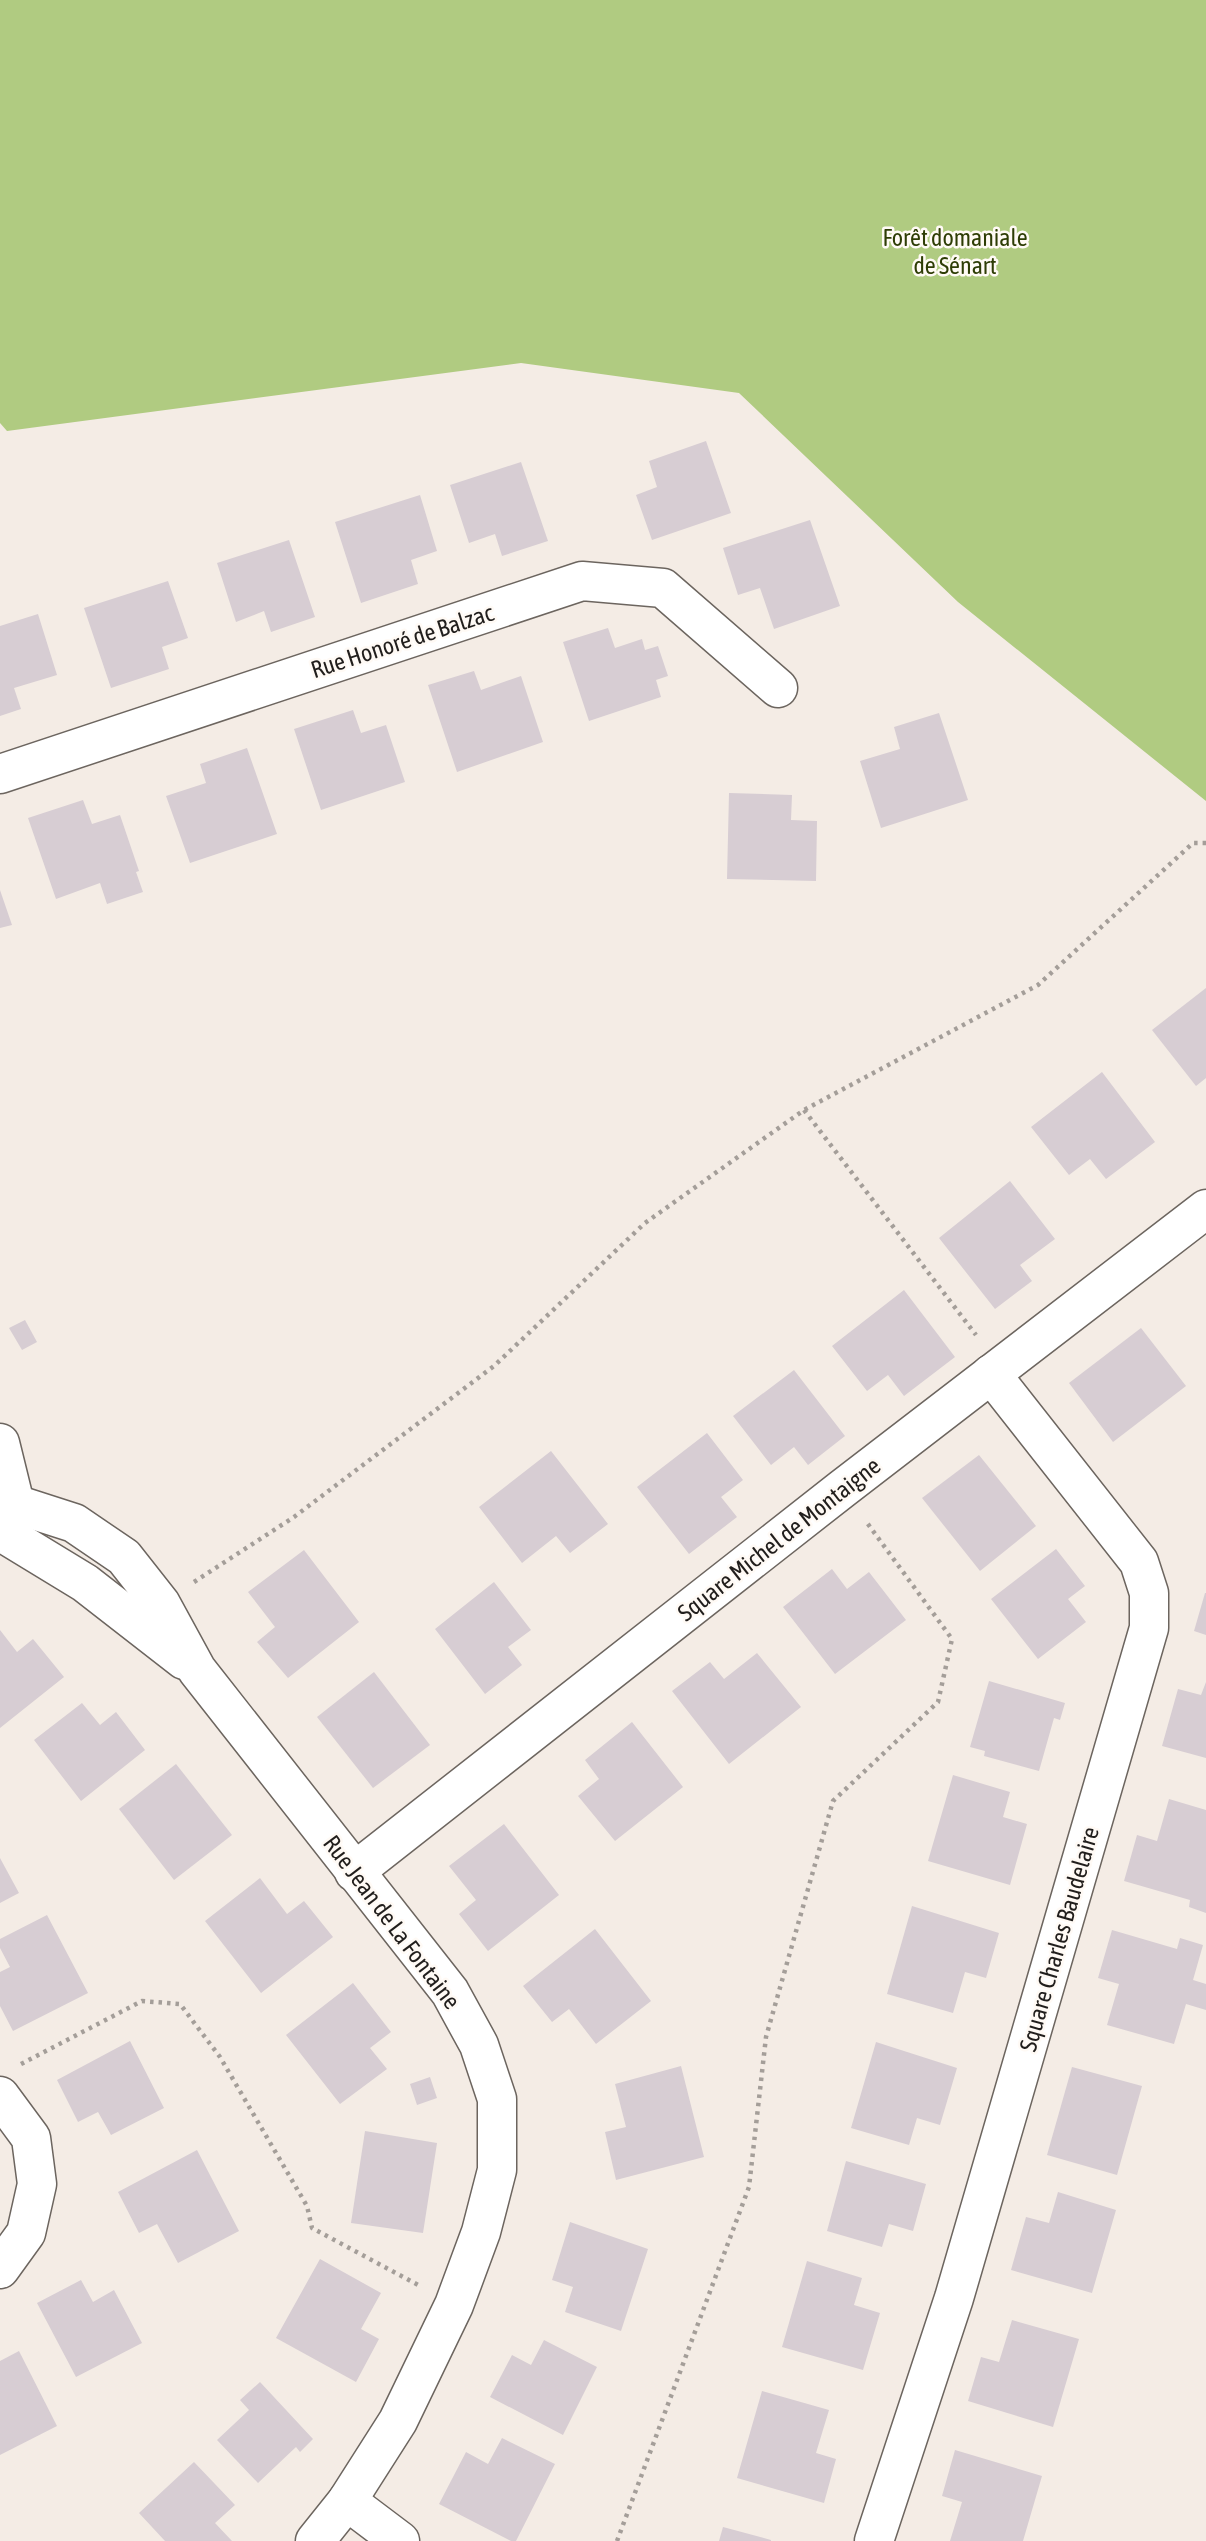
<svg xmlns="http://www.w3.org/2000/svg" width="1206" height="2541" font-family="'Asap Condensed',sans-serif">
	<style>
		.forest { fill: #b0cb81 }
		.building { fill: #d7cdd3 }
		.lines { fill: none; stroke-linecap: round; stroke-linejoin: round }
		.street-casing { stroke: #6c655f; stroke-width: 41 }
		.path { stroke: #a49e99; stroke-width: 4.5; stroke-dasharray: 3.5 5; stroke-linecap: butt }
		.street { stroke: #fff; stroke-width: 38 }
		.labels { text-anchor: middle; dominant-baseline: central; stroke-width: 5; stroke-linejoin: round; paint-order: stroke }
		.park-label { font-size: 24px; fill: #2e3d05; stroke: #fffaf5 }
		.street-label { font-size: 24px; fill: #211e1c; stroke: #fffaf5 }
	</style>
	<rect width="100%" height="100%" fill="#f4ece5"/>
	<polygon class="forest" points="0,0 1206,0 1206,801 958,602 739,393 521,363 7,431 0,423"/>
	<g class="building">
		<polygon points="706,441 731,513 652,540 636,495 657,487 649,461"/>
		<polygon points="521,462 548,541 502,556 495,534 469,543 450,485"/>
		<polygon points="420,495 437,551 411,560 418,584 361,603 335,522"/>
		<polygon points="810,520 840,606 774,629 760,588 738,595 723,548"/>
		<polygon points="289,540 315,617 271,632 264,611 236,622 217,563"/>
		<polygon points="168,581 188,638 162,647 169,669 111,688 84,608"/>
		<polygon points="38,614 57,675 14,688 21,709 0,716 0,626"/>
		<polygon points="608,628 615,648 642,639 645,650 658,646 668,676 656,680 661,697 589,721 563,642"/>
		<polygon points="474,671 481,690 521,676 543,742 457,772 428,685"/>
		<polygon points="353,710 361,733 386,725 405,782 321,810 294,729"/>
		<polygon points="939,713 968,800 881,828 860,761 900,749 894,727"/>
		<polygon points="247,748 277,834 190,863 166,796 206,783 200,764"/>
		<polygon points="729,793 792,795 791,820 817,821 816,881 727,879"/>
		<polygon points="83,800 92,824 120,815 139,871 136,872 143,892 107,904 100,883 56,899 28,818"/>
		<polygon points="0,890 12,925 0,928"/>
		<polygon points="1206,988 1206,1078 1196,1086 1152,1030"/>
		<polygon points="1102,1072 1155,1142 1106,1179 1090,1159 1069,1175 1031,1127"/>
		<polygon points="1010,1181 1055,1239 1020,1265 1032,1281 995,1309 939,1238"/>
		<polygon points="904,1290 955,1357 904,1396 888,1375 867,1391 832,1346"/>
		<polygon points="25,1320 37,1342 22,1350 9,1328"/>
		<polygon points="1141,1328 1186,1386 1113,1442 1069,1383"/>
		<polygon points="794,1370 845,1436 808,1465 794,1447 771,1465 733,1416"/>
		<polygon points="707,1433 743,1480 721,1497 737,1517 689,1554 637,1487"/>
		<polygon points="551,1451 608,1524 570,1553 556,1536 522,1563 479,1507"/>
		<polygon points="979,1455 1036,1526 980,1571 922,1498"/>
		<polygon points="1056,1549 1085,1586 1068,1599 1086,1622 1038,1659 991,1599"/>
		<polygon points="304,1550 359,1622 288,1678 257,1642 275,1627 248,1592"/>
		<polygon points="832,1569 847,1589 869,1572 906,1620 835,1674 783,1607"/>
		<polygon points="494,1582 531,1630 508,1647 522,1665 485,1694 435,1629"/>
		<polygon points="1205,1593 1206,1593 1206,1635 1194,1631"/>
		<polygon points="0,1630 17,1652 33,1639 64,1677 0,1728"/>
		<polygon points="757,1653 801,1707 729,1764 672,1691 710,1662 724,1679"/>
		<polygon points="374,1672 430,1745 373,1788 317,1717"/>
		<polygon points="989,1681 1065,1703 1060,1720 1054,1718 1039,1771 984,1756 985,1751 970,1747"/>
		<polygon points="1206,1682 1206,1758 1162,1746 1178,1689 1201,1695"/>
		<polygon points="82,1703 100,1725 116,1712 145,1750 81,1801 34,1740"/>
		<polygon points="632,1722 683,1787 615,1841 578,1796 599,1779 585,1760"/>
		<polygon points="176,1764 232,1835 174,1880 119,1809"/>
		<polygon points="953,1775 1010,1792 1003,1817 1027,1824 1010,1885 928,1861"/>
		<polygon points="1169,1799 1206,1810 1206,1913 1189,1907 1190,1900 1124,1881 1137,1835 1157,1841"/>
		<polygon points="504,1824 559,1895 488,1951 459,1914 476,1900 449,1866"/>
		<polygon points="0,1858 19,1893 0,1903"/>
		<polygon points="260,1878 287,1914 304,1901 333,1937 261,1993 205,1921"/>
		<polygon points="912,1906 999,1933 986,1978 965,1972 953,2013 887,1994"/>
		<polygon points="47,1915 88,1993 13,2031 0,2006 0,1972 10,1967 0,1948 0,1939"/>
		<polygon points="595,1929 651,2001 596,2044 569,2009 552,2022 523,1986"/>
		<polygon points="1112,1930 1177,1949 1180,1938 1203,1945 1193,1980 1206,1984 1206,2010 1186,2004 1174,2044 1107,2025 1119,1984 1098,1978"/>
		<polygon points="353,1983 391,2032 370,2048 387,2069 340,2104 286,2035"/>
		<polygon points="130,2041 164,2108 111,2135 98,2112 78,2122 57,2080"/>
		<polygon points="876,2042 957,2068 940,2125 917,2118 909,2145 851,2128"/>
		<polygon points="681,2066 704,2157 616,2180 605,2132 626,2127 615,2084"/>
		<polygon points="1072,2067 1142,2086 1117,2175 1047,2155"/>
		<polygon points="430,2077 437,2098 417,2105 410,2084"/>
		<polygon points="365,2131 437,2143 423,2233 351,2223"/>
		<polygon points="197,2150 239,2231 178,2263 157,2224 139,2233 118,2192"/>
		<polygon points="846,2161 926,2184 913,2231 889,2224 882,2247 827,2231"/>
		<polygon points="1058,2192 1116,2210 1092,2293 1011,2270 1026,2217 1049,2223"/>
		<polygon points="570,2222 648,2249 621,2331 565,2312 573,2287 552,2280"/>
		<polygon points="320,2259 381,2293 361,2329 379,2339 356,2382 276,2338"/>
		<polygon points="807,2261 862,2278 854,2305 880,2313 863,2370 782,2347"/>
		<polygon points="81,2280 93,2302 114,2290 142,2343 76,2377 37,2303"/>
		<polygon points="1012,2320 1079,2339 1053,2427 968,2401 981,2357 999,2362"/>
		<polygon points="544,2340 597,2367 563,2435 490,2397 512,2355 531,2365"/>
		<polygon points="19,2351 57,2426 0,2455 0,2361"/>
		<polygon points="260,2382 313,2439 300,2452 296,2447 258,2483 217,2440 249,2410 240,2400"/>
		<polygon points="762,2391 829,2410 816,2453 836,2459 824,2503 737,2478"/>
		<polygon points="502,2438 555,2464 516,2541 511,2541 439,2504 466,2452 488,2464"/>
		<polygon points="955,2450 1042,2476 1023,2541 950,2541 962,2502 942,2496"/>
		<polygon points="194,2462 235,2505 215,2523 232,2541 165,2541 139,2513"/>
		<polygon points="723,2527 771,2540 771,2541 719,2541"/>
	</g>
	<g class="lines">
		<g class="street-casing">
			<g id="street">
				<polyline points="0,774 582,581 663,588 778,688"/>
				<polyline points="0,1443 15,1504 5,1528"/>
				<polyline points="15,1504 74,1523 124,1557 161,1604 197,1670 450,1992 479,2045 497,2099 497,2170 481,2232 454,2305 398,2421 347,2501 315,2541"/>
				<polyline points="3,1533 85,1583 184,1660"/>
				<polyline points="354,1872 842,1489 1206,1209"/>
				<polyline points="0,2096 31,2138 37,2184 26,2233 0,2269"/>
				<polyline points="347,2501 400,2541"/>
				<polyline points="874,2541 954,2298 1149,1628 1149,1593 1139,1562 991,1374"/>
			</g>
		</g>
		<g class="path">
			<polyline points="804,1110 976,1335"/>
			<polyline points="194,1582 294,1517 494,1366 645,1223 804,1110 1038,985 1193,843 1206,843"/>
			<polyline points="21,2064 142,2001 180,2004 220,2057 307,2206 312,2228 420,2286"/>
			<polyline points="617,2541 749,2187 766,2037 833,1801 938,1702 952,1639 865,1520"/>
		</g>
		<use href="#street" class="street"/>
	</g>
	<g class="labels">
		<g class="park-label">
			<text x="955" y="237">Forêt domaniale<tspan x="955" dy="28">de Sénart</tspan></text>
		</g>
		<g class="street-label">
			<text transform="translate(402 641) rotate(-18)">Rue Honoré de Balzac</text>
			<text transform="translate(779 1539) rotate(-38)">Square Michel de Montaigne</text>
			<text transform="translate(392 1922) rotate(53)">Rue Jean de La Fontaine</text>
			<text transform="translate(1059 1939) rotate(-74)">Square Charles Baudelaire</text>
		</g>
	</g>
</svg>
